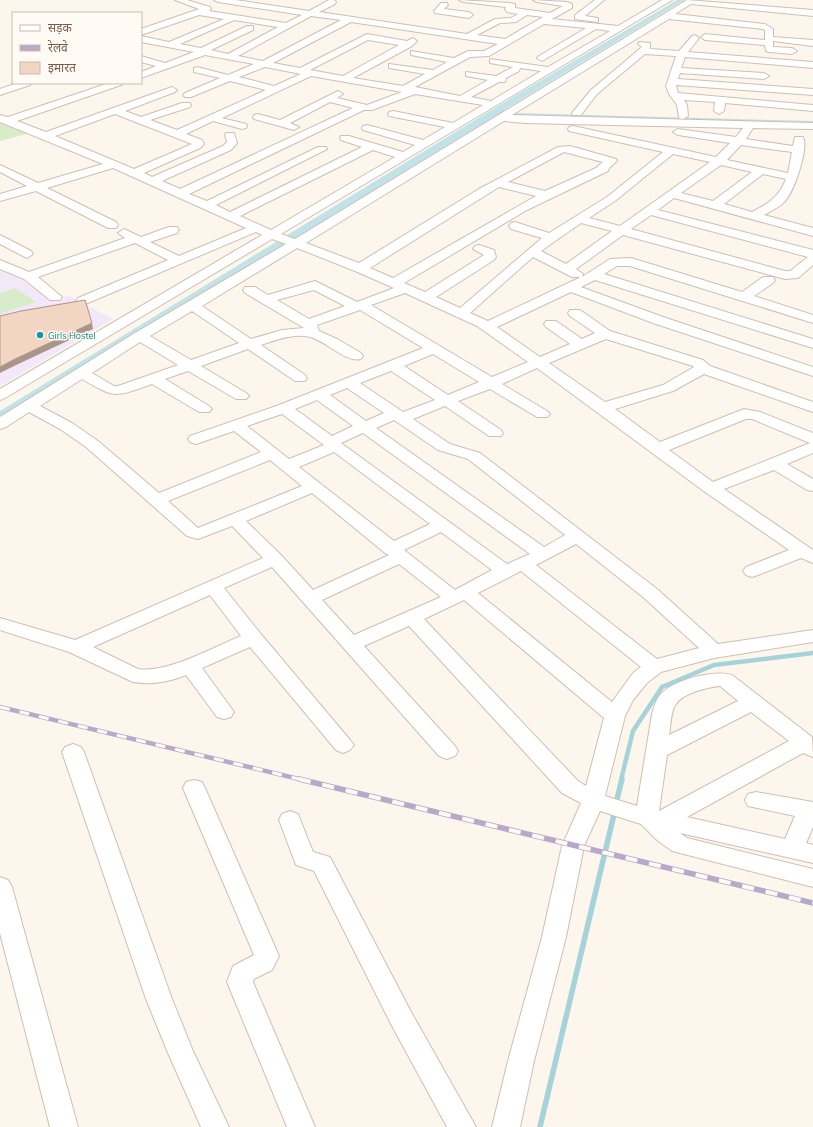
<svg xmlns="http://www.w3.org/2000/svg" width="813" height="1127" font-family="Mulish,'Noto Sans Devanagari',sans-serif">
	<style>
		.education { fill: #f3e8fa }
		.green { fill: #d8ecc9 }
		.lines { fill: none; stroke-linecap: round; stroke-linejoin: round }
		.stream-far1 { stroke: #a5d3da; stroke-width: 4.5 }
		.stream { stroke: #a5d3da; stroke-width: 5.5 }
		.canal { fill: #bfe3e8; fill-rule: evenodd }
		.minor-casing { stroke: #d1beb0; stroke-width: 2 }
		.minor { fill: #fff; fill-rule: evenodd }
		.rail-far1-casing { stroke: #b9a8c9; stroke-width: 4.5 }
		.rail-casing { stroke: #b9a8c9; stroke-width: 5.5 }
		.rail-far1 { stroke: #fffaf3; stroke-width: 3; stroke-dasharray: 10; stroke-linecap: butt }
		.rail { stroke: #fffaf3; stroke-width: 4; stroke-dasharray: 12; stroke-linecap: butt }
		.shaded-wall { fill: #aa9588 }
		.building { fill: #f3d5c3; stroke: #aa9588 }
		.culture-dot { fill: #0f9aa8; stroke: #fffaf3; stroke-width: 1.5 }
		.labels { text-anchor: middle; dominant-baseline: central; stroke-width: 3; stroke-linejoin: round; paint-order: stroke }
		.far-culture-label { font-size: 9px; fill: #0d838f; stroke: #fffaf3; text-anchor: start }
	</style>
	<rect width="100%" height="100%" fill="#fdf6ec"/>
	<polygon class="education" points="0,267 54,300 69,296 113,319 0,386"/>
	<g class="green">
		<polygon points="0,121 30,133 0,141"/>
		<polygon points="15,288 36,302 0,314 0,293"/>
	</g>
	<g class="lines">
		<polyline class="stream-far1" points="621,780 633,731 662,687 714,665 813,653"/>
		<g class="stream">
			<polyline points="616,803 622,779"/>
			<polyline points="540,1127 615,810"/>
		</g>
		<polygon class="canal" points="677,0 684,0 504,110 515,113 813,121 813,125 515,117 498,114 0,420 0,411 493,109"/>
		<g class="minor-casing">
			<g id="minor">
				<path d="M175,0h12l23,7 1,2 -2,2 77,12 16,-8 -84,-13 -4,-2h21l74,11 20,-11h5l2,2 -1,2 -16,8 148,22 28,-15 16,-1 7,-4 -11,-2 -2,-3 1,-2 -43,-5 -4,-2 51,3 5,1v4l35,5 13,-7 -26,-4 -4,-2 34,2 5,2v4l-20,11 66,7 44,-26h10l-391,234 14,5 392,-239 126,10v6l-122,-12 -16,10 90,10 8,5v8l40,3v6l-40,-5v6l19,1 5,3 -5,3 -23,-2 -3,-1 -1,-6 -60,-5 -4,-3 4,-3 60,6v-10l-2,-1 -94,-10 -157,96 301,8v6l-60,-1 -7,11 47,7 2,-9h8c6,11 -9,55 -18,64 -5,6 -14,10 -21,14l49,13v8l-139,-38 -16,12 155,40v15l-15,13 -13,1 -162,-44 -47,34 7,5 -1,3 28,-18 21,-1 111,34 21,-15h10l2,3 -2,3 -19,13 59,19v8l-183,-57h-13l-13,8 209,65v9l-218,-68 -14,7 82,30 150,50v9l-160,-53 -82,-31 -74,35 43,30 30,-13 -24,-17 -2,-3 2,-3h10l26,18 13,-6 -25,-17 -2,-3 2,-3h10l30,21 93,29 7,6 103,36v10l-109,-38 -31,17 -58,18 45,33 84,-33 16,3 53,21v20l-26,11 26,15v12l-6,-1 -33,-20 -50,19 89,61v13l-12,-5 -43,17 -6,2 -6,-2 -3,-4 3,-4 43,-17 -84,-58 -168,-124 -35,16 45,27 3,3 -3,3h-10l-47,-28 -32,12 43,29 2,3 -2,3h-12l-44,-30 -32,13 37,25 30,9 177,136 61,55 95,-14v12l-99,16 -53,14 -14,11 -14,17 -8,16 -20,80 32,10 15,-92c2,-8 5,-17 11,-22 15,-13 51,-22 69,-17l80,62 1,20 -10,-4 -116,64 98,22 10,-23 -47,-10 -3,-6 3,-6 8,-2 57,10v25l-7,16 7,2v18l-133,-30 7,5 126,31v18l-141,-36 -15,-11 -16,-16 -41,-13 -16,35 -18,91 -32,124 -14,66h-28l16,-66 34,-124 20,-91 19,-43 -19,-10 -153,-167 -45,20 91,100 3,5 -3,5 -8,3 -8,-3 -167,-189 -48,21 36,45 90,107 4,5 -4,5 -7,3 -7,-3 -86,-103 -48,21 32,44 -3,5 -7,2 -7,-2 -31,-42c-17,7 -35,10 -53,7l-64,-30 -69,-22v-12l75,22 188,-82 -31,-32 -34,13 -11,-3 -101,-89 -26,-18 -31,-17 -23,15 -6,2v-12l135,-84 151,-89 -14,-5 -267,159 -5,2v-11l262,-154 -6,-3 -173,73 -5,-1 -2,-3 2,-3 90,-38 -33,-17 -97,34 24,20 -2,3h-10l-26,-21 -24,-10v-9l29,12 96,-34 -7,-5 6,-4 17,8 28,-10h8l2,3 -2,3 -27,9 29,14 67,-28 -133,-60 -66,20 69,34 2,3 -2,3h-8l-72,-37 -36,10v-7l27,-8 -27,-14v-7l38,18 65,-19 -103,-42v-7l8,2 101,-34h14l-2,2 -104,36 29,11 126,-45 5,3 -2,2 -50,19 16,6 41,-14h8l1,2 -1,2 -40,13 27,10 89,-40 -36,-9 -39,16h-6l-2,-2 2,-2 35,-15 -26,-6v-4l3,-1 31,8 26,-11 -49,-9 -64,23v-6l15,-6 -15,-4v-6l24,7 29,-11 -53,-10v-6l28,6 55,-23 -25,-4 -58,20v-6l58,-20zM527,15l16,2 -38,22 -28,-4 23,-12 16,-1zM311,16l30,4 -78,41 -25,-5zM234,20l44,7 -50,27 -17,-4 42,-20v-4h-6l-46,22 -21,-4zM351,22l147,22 -14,7h-16l-14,7 -43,-7v4l36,7 -14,8 -44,-6v4l36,6 -22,12 -50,-8 59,-32 5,-5 -4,-3 -6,3 -40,-7 -67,34 -27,-5zM544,24l42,4 -47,28 -2,2 5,3 54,-32 14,2 -62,36 -58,-8v4l23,4 -17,9 -30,-4v4l22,4 -28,16 -45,-9 55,-30 19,-1zM368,40l31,5 -56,31 -33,-6zM265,67l36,7 -27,12 -35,-9zM520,68l21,3 -50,30 -20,-4 28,-15h6l1,-4 13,-7zM311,76l91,16 -35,13 -30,-7 6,-4 -5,-3 -58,29 -22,-6 -4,1 -1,2 1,2 40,11 5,-3 -9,-4 40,-21 23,6 -173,81 -18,-8 69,-31 6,-7 -3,-10h-8l-1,2 2,7 -4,4 -71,31 -8,-4 56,-25 4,-4 -2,-4 -16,-6 27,-13 29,8 4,-1 1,-2 -1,-2 -24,-6zM415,94l68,11 -30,18 -60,-12 -4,1 -1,2 1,2 56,11 -22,13 -56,-15 -4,1 -1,2 1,2 52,15 -12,7 -54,-16h-8l-1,2 1,2 21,7 -132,65 -14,-7 111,-56 -1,-2h-8l-111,54 -18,-7 175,-84h8zM115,114l77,30 -58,25 -79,-33zM504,121l21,2 218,5 -7,9 -58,-8 -5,3 5,3 52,8 -14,14 -143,-31 -4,1 -1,2 1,2 94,21 -56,45 -58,36 -34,-11 -4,1 -2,3 2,3 31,9 -82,70 -24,-11 58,-37 2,-3 -2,-7 -15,-5 -4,1 -2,3 11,6 -59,37 -21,-9 123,-73 81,-39 1,-3 8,-7 -1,-2 -46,-13 -12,1 -79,42 -120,74 -53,-20zM741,145l51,7 -4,21 -61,-13zM373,150l22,7 -124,73 -31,-14zM564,152l39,10 -7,6 -51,23 -37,-9zM673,154l37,8 -90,64 -31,-8 26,-17zM721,165l31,7 -39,29 -32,-8zM763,174l23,5c-7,18 -17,24 -34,33l-28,-8zM499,187l37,9 -143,82 -23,-10zM651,215l157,42 -18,14h-5l-154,-42zM581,223l31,8 -46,33 -25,-13zM297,248l58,23 39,17 -37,14 -42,-21 -47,14 -13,-8h-10l-2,3 2,3 59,35 -22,2 -31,9 -49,-33zM533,257l39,20h9l-93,44 -18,-8zM314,290l31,16 -36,13 -32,-19zM405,293l72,33 51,36 -36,15 -121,-72zM360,310l63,38 -144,57 -89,31 -2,3 2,3 6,2 38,-13 27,21 -102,41 -61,-52 -26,-18 -32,-17 42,-27c34,20 33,18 70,5l47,28h10l3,-3 -3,-3 -44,-27 23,-8 48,28h10l3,-3 -3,-3 -45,-27 47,-17 47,32h10l2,-3 -2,-3 -44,-30c15,-5 33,-12 49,-8 16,4 36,26 51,22l2,-3 -2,-3 -24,-14 -18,-8 -2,-6zM192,311l47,32 -48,17 -41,-24zM606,339l87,27 1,1 -31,18 -58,17 -56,-39zM140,342l38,23 -60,21h-4l-22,-13zM433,354l46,28 -31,13 -44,-29zM391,371l44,29 -32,12 -43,-29zM347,388l37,25 -18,8 -36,-26zM317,400l36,26 -21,10 -37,-27zM282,414l42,31 -35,14 -42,-33zM746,419h6l58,24 -97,39 -44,-32zM394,420l44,30 30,9 97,76 -21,12 -168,-119zM363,433l167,121 -23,10 -166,-121zM334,452l96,72 -36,17 -95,-74zM270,460l32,26 -104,42 -30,-27zM312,493l73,60 4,2 -76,35 -32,-35 -35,-34zM441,532l51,38 -37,20 -51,-40zM576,544l67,53 56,51 -42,11 -121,-94zM399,564l42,33 -87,38 -32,-35zM521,571l120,96 -8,6 -21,29 -134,-109zM210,595l31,41c-27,11 -75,38 -103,33l-45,-22zM464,600l140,118 -18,68 -8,-5 -154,-162zM720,686l18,15 -69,34c2,-9 1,-23 7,-31 7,-11 32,-17 44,-18zM751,712l38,29 -130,70 8,-56z"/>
				<polygon points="595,0 604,0 585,16 598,18 598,22 575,19 575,15"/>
				<polygon points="441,3 447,3 448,5 444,9 469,12 473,15 469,18 435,13 434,11"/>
				<polygon points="695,35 699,38 688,52 813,62 813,68 685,57 681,68 764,73 769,76 764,79 680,73 678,79 813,89 813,95 676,85 678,93 813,105 813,111 725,103 724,111 719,114 714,111 715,102 684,100 687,105 688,116 683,119 679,118 677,105 669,94 666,86 676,56 645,54 597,94 581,115 573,115 572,113 591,90 642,47 638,44 639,42 650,43 650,49 679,51 692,36"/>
				<polygon points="17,83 32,83 30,85 0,95 0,89"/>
				<polygon points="0,235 31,251 33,254 27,258 0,244"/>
				<polygon points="73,744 81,747 84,752 172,999 193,1051 229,1127 201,1127 168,1053 146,999 62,752 65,747"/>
				<polygon points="194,780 202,782 205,788 279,956 272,970 254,979 253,982 315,1127 287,1127 227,982 233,966 254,955 183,788 186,782"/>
				<polygon points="290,811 298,814 313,852 330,857 410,1010 476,1127 447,1127 392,1026 314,871 296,865 279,820 282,814"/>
				<polygon points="0,877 8,880 12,887 78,1127 50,1127 0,933"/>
			</g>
		</g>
		<use href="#minor" class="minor"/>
		<g class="rail-far1-casing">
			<polyline id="rail-far1" points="0,707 303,780"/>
		</g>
		<g class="rail-casing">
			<polyline id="rail" points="299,779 813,903"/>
		</g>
		<use href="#rail-far1" class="rail-far1"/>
		<use href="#rail" class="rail"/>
	</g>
	<polygon class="shaded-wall" points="92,323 93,329 14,366 0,373 0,367 13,360"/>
	<polygon class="building" points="85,300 92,323 13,360 0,367 0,316 21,311"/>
	<circle class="culture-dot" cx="40" cy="335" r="4"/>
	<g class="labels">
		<g class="far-culture-label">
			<text x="48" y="335">Girls Hostel</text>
		</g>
	</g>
	<rect x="12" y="12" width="130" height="72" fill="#fffaf3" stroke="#cabbb1"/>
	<rect x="20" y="25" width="20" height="6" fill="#ffffff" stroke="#cabbb1"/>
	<text x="48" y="32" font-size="12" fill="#7a5c4d">सड़क</text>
	<rect x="20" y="45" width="20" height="6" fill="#b9a8c9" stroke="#cabbb1"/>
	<text x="48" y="52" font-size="12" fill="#7a5c4d">रेलवे</text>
	<rect x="20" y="62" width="20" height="12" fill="#f3d5c3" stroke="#cabbb1"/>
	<text x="48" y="72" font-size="12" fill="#7a5c4d">इमारत</text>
</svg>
